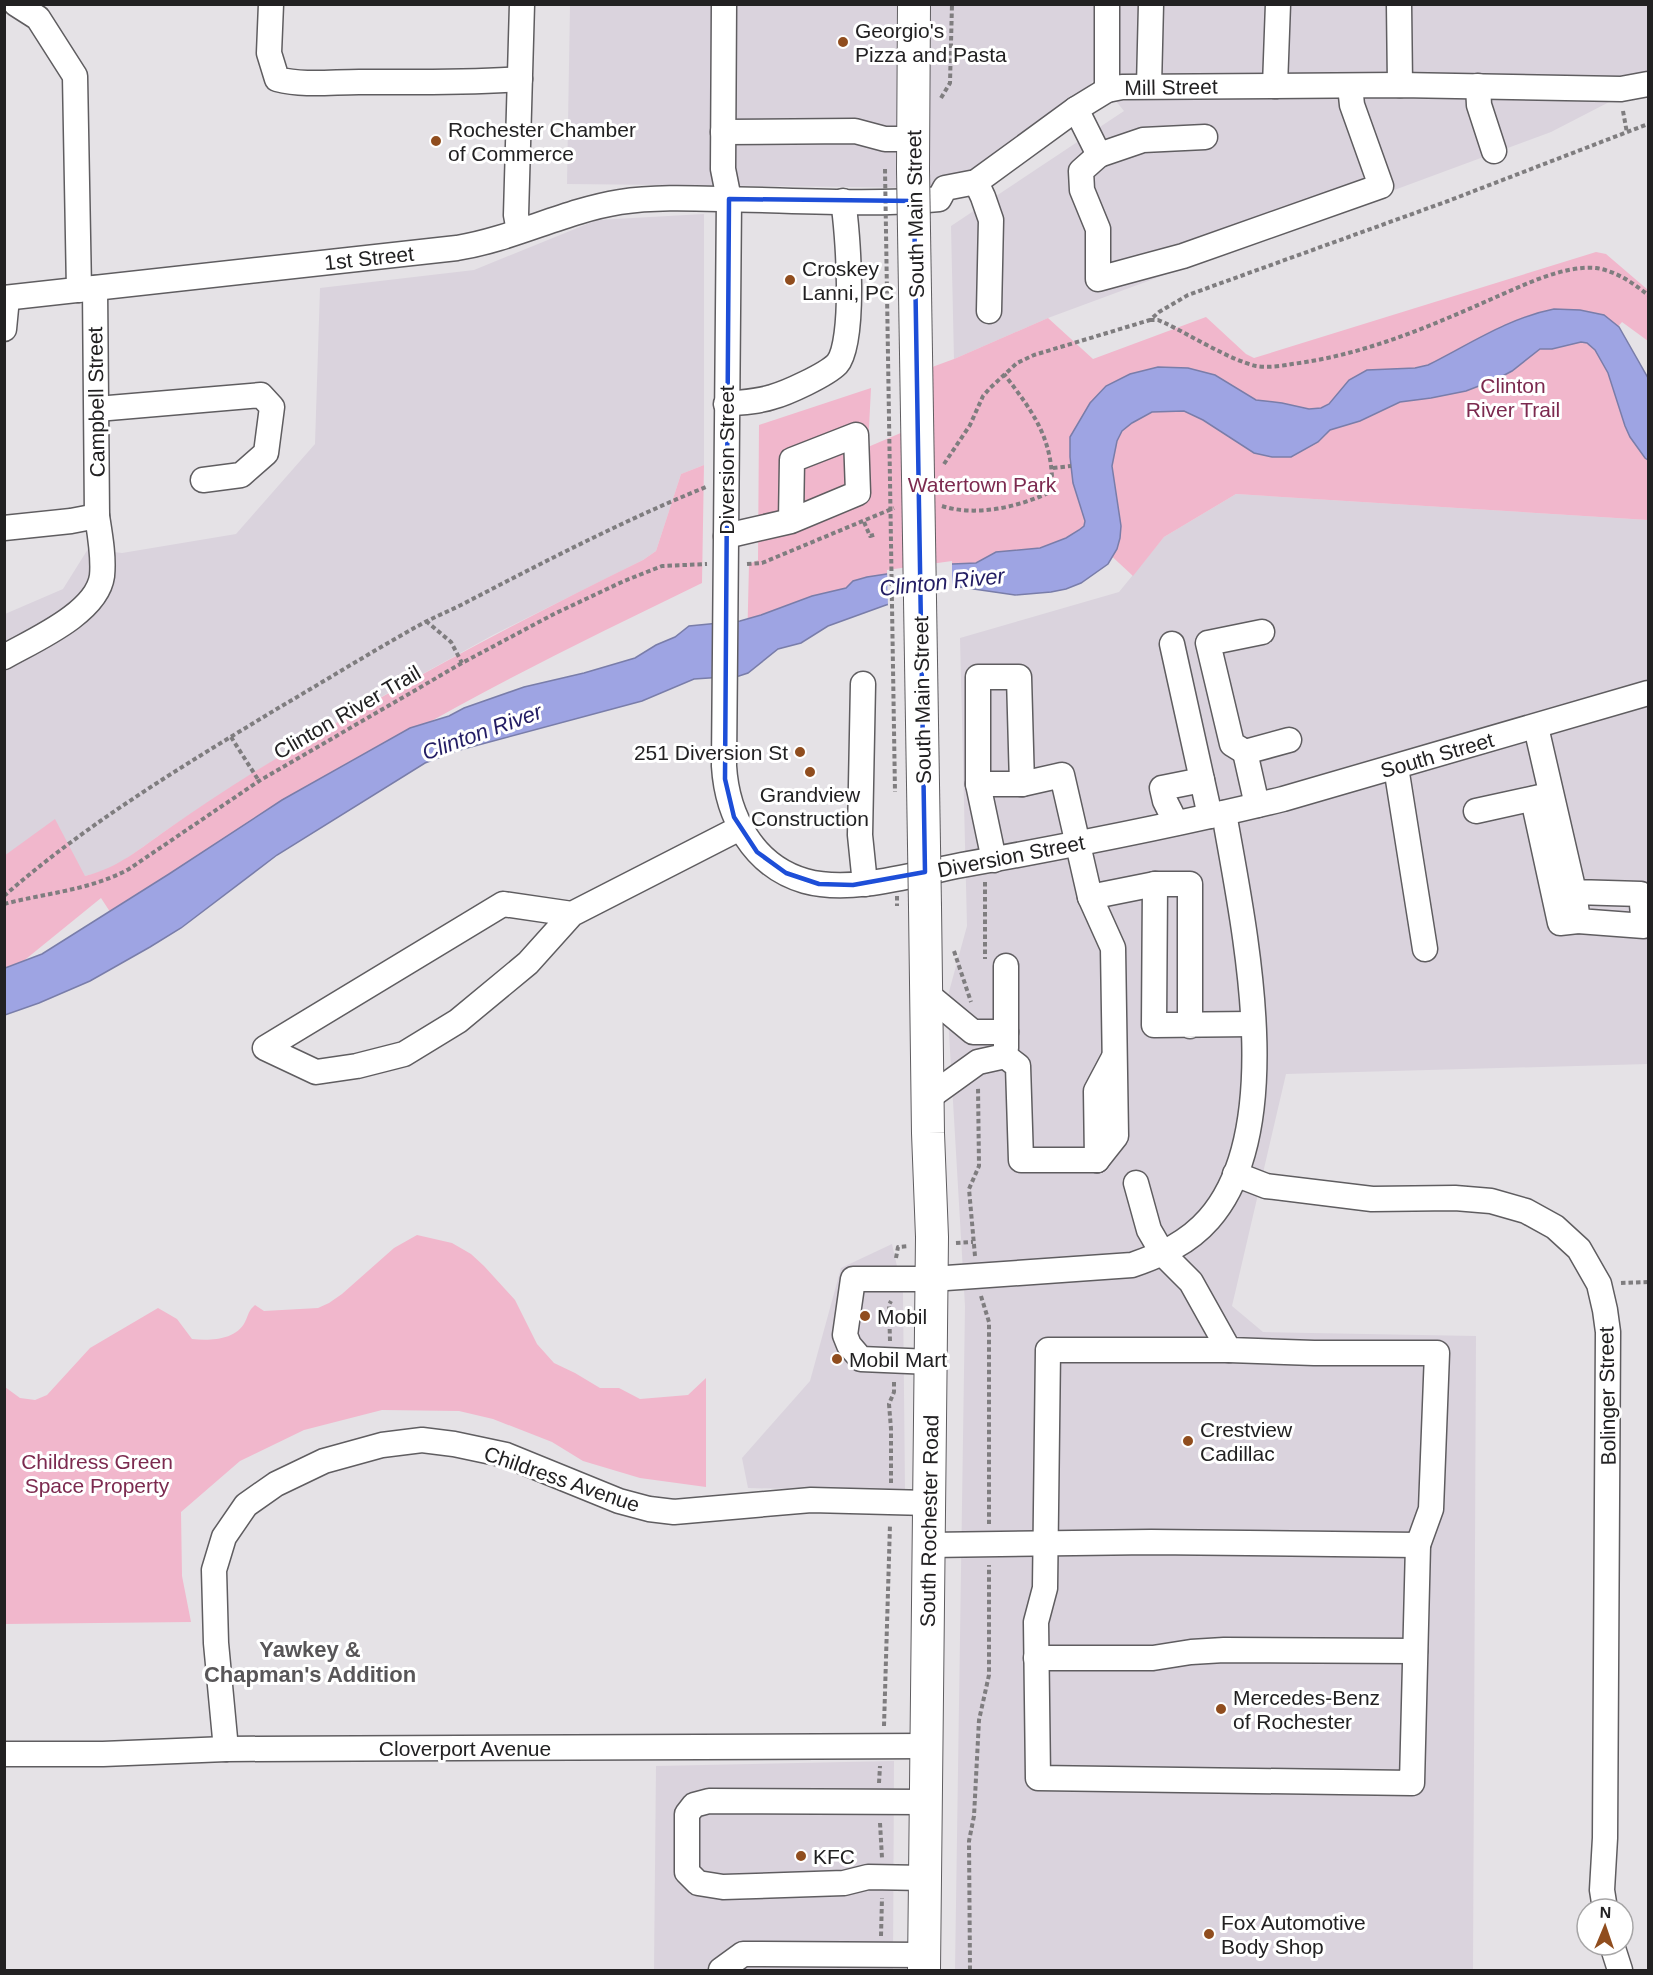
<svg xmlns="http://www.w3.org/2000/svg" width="1653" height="1975" font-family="Helvetica,sans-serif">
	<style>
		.built { fill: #dad3dd }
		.green { fill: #f1b7cc }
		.water { fill: #9ea4e3; stroke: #797da9; stroke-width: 1.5 }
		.pier { fill: #e5e2e6 }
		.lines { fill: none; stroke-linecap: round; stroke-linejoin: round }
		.minor-casing { stroke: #5f5d60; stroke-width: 27 }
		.major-casing { stroke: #5f5d60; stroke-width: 34 }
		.path { stroke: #7f7d7f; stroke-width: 4; stroke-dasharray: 4.5 3; stroke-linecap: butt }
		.minor { stroke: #fff; stroke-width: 24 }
		.major { stroke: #fff; stroke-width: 32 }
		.major-bridge-casing { stroke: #5f5d60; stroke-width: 34; stroke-linecap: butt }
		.path-bridge { stroke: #7f7d7f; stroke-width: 4; stroke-dasharray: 4.5 3; stroke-linecap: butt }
		.major-bridge { stroke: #fff; stroke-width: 32 }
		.marked { fill: none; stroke: #1d4ed8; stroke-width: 4.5; stroke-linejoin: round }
		.poi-dot { fill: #904d1e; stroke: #fff; stroke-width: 2 }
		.labels { text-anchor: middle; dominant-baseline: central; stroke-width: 6; stroke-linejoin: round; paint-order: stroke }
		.poi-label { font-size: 21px; fill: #222122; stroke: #fff; text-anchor: start }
		.street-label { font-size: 21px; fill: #222122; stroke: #fff }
		.park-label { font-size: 21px; fill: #7c2a4f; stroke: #fff }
		.water-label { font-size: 22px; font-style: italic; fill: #231d64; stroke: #fff }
		.neighbourhood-label { font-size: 22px; font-weight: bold; fill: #585658; stroke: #fff }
	</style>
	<rect width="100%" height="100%" fill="#e5e2e6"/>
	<g class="built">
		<polygon points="570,5 1098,5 1098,74 1090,85 945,188 567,184"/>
		<polygon points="1107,5 1648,5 1648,82 1551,132 1048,318 954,359 951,226 1124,111 1107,90"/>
		<polygon points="704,214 704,465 681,474 656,551 643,560 493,635 379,698 258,770 168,829 119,864 105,871 85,876 5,856 5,614 63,589 88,549 122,553 236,534 315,444 320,288 474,270 597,220"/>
		<polygon points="1236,494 1648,520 1648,1064 1286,1074 1232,1306 1263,1332 1476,1336 1473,1970 955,1970 965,1306 947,999 967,926 960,638 1119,592 1164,537"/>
		<polygon points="892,1244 903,1293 905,1492 748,1488 742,1458 810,1381 841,1268"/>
		<polygon points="894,1761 893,1970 654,1970 656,1766"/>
	</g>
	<g class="green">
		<polygon points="1596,252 1606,254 1648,290 1648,341 1622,322 1610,336 1648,411 1648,520 1236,494 1164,537 1133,576 1105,550 1060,543 863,598 747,648 749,564 758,560 759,425 871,388 868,447 924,423 924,370 954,359 1048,318 1093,359 1206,317 1246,354 1254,358"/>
		<path d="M704,465l-2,118c-100,49 -201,97 -297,153l-289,185 -15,-23 -96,78 -1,-120 51,-37 30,57c35,-9 54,-27 83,-47 29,-20 60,-41 91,-60 125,-76 253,-145 384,-209l13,-9 25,-77z"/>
		<path d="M417,1235l35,8 19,11 13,12 31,34 22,44 17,19 21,10 25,15h19l21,11 48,-4 18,-17v109l-66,-9 -57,-17 -31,-19 -59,-23 -34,-8 -77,-1 -78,20 -64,31 -59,51 1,64 9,46 -186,2v-237l15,11 15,2 12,-5 43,-47 68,-40 19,11 15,20c18,2 44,1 53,-17 4,-8 3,-11 10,-17l9,6 54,-3 11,-5 13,-9 52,-46z"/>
	</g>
	<path class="water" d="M1554,309l26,1 24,5 15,12 29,51v82l-3,-2 -15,-21 -5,-11 -17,-53 -13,-23 -8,-7 -6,-1 -29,7h-12l-28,22 -15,8 -31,12 -35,7 -31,4 -40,19 -30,9 -12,12 -27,15h-19l-18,-4 -51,-33 -19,-9 -32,1 -20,11 -10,8 -5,10 -5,25 9,60 -1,12 -3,11 -9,15 -27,19 -15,6 -15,3 -36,3 -62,-9 -67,19 -58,21 -27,17 -23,6 -30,24 -9,3 -45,3 -52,22 -186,50 -31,12 -148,92 -96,73 -31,19 -60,34 -51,22 -34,12v-47l37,-14 127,-80 113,-74 128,-72 39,-12 15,-8 60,-21 60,-14 51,-15 21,-13 19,-8 14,-11 51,-5 21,-6 51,-19 34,-8 7,-7 14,-4 85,-13 24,-1 20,-11 44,-4 26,-10 13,-8 5,-4 1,-5 -12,-38 -3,-26v-20l20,-34 16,-17 24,-12 28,-7 30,1 27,7 41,25 26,3 27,6 12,-1 8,-4 20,-24 18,-10 48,-2 13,-3c42,-21 80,-47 126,-56z"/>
	<polygon class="pier" points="952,561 952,589 888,607 887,570"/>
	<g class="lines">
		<g class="minor-casing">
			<g id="minor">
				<polyline points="16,4 38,18 75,76 79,290"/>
				<path d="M271,4l-2,49 8,26c28,7 54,3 82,3 54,0 107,1 161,-3"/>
				<path d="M724,4l-1,165 6,30 -5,567c3,50 29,100 81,115 47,13 109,-7 157,-16 107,-19 215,-40 321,-66l365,-106"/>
				<polyline points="1107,4 1107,90"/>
				<polyline points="1399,4 1400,85"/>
				<polyline points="1149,86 1151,4"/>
				<polyline points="1275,86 1278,4"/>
				<polyline points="1478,86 1479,105 1494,151"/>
				<polyline points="1076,109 1099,155 1143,140 1205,137"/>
				<polyline points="723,132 855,131 885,139 913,139"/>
				<polyline points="1099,155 1081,171 1082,190 1098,229 1098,279 1183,256 1381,186 1352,105 1350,86"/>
				<polyline points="976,182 983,197 991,220 989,311"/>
				<polyline points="519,231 516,215 522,4"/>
				<path d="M4,298l453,-50c56,-9 107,-37 163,-46 32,-5 67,-4 100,-3 71,1 149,7 219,0l6,-11 31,-6 100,-73 31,-19 15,-3 278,-2 221,4 27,-5"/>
				<polyline points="4,329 7,298"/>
				<path d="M726,404c15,-2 32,-2 46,-7 15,-4 54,-22 65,-33 19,-22 11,-133 6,-163"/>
				<polyline points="97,409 261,395 272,407 266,453 241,475 203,480"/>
				<polyline points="4,528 71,521 97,516"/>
				<polyline points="726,536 791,521 858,493 856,435 792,460 791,521"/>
				<polyline points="1172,644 1210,816"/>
				<path d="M4,657c30,-17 93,-44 98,-81 2,-19 -2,-41 -5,-60l-2,-228"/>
				<polyline points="863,684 860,835 865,884"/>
				<polyline points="1536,727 1574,892 1578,921 1644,926 1641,894 1574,892"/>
				<polyline points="1245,752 1232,744 1208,643 1262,632"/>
				<polyline points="1396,767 1425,949"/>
				<polyline points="978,784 1022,784 1062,775 1090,897 1155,884"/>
				<polyline points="1533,799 1560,923 1578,921"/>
				<polyline points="1257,805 1245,752 1289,740"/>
				<polyline points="1476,811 1549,795"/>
				<polyline points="1176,823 1165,801 1162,788 1202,780"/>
				<polyline points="994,860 978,784 978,677 1019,677 1022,784"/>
				<polyline points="1090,897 1113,948 1116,1136 1097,1160"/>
				<polyline points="572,914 528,963 458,1021 404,1054 357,1066 316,1072 265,1048 503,904 572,914 740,828"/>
				<polyline points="927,994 973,1032 1006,1032"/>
				<polyline points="1190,1026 1190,884 1155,884 1154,1025 1253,1024"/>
				<polyline points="1006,1048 1006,966"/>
				<polyline points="928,1098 978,1062 1005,1056 1018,1066 1021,1160 1097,1160"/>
				<polyline points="1097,1160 1096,1091 1113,1059"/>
				<polyline points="1235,1174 1266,1186 1372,1199 1455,1198 1491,1201 1526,1211 1555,1227 1579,1249 1599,1284 1605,1310 1608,1332 1605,1838 1602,1890 1605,1909"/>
				<polyline points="1229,1350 1048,1350 1045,1588 1036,1622 1038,1778 1412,1783 1418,1545"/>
				<path d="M931,1362l-70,-3 -12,-14 -4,-10 8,-56h79l200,-14c29,-10 56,-22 77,-46 80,-91 34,-296 15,-406"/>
				<polyline points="929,1545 1151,1542 1418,1545 1431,1509 1437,1353 1314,1353 1229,1350 1191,1282 1163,1254 1149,1230 1136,1183"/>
				<polyline points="1036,1658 1153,1658 1191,1652 1224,1650 1415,1651"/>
				<polyline points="226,1749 216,1643 214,1570 224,1537 246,1505 276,1484 324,1461 382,1445 422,1440 454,1444 506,1455 619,1501 649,1509 674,1512 811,1500 928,1503"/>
				<polyline points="4,1754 103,1754 226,1749 926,1746"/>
				<polyline points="925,1878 868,1877 844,1883 723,1887 698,1883 687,1872 687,1814 694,1805 709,1801 926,1802"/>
				<polyline points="1612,1945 1620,1970"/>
				<polyline points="721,1970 743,1954 924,1955"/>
			</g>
		</g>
		<g class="major-casing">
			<g id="major">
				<polyline points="913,169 914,4"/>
				<polyline points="924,1970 932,1237 928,1133 925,907"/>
			</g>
		</g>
		<g class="path">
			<polyline points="941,98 950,83 952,4"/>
			<polyline points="1623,111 1627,133"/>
			<path d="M1150,320h8l7,3c25,12 65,37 91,43 12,2 25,0 36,-2 72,-9 139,-38 204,-67 28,-12 68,-32 100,-29 20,3 37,15 52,27"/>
			<polyline points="944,464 970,425 983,396 990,388 1017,363 1034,355 1150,320 1159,312 1188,295 1448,201 1648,124"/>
			<polyline points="1053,468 1071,466"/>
			<path d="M942,506c34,11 78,1 110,-15 2,-51 -18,-78 -48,-117"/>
			<polyline points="864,522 870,536 877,534"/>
			<polyline points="747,564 762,563 894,508"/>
			<polyline points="426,621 451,642 462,663"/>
			<polyline points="231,737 259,781"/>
			<polyline points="985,882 985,959"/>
			<path d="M4,896c83,-73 182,-132 276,-189 48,-28 96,-58 145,-85 12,-6 24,-11 36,-17 81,-42 161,-84 245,-118"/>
			<path d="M4,904c42,-11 87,-14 125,-35l130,-88 203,-118 92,-49 70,-33 38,-15 45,-2"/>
			<polyline points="954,951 971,1002"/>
			<polyline points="956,1243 973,1242"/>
			<polyline points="975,1256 969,1189 979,1166 978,1086"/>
			<polyline points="896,1258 898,1247 909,1246"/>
			<polyline points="1621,1283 1648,1282"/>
			<polyline points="981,1296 989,1322 989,1524"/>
			<polyline points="890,1341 889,1305 891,1301"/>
			<polyline points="891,1483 891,1429 889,1404 894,1392 894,1381"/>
			<polyline points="884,1726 890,1524"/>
			<polyline points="879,1783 880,1766"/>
			<polyline points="880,1823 882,1858"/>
			<polyline points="881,1936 882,1898"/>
			<polyline points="970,1970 969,1841 974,1816 979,1720 989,1675 989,1565"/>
		</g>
		<use href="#minor" class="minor"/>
		<use href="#major" class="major"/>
		<g class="major-bridge-casing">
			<polyline id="major-bridge" points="913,169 925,907"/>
		</g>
		<g class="path-bridge">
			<polyline points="885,169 895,792"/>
			<polyline points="897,896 897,906"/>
		</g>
		<use href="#major-bridge" class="major-bridge"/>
	</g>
	<path class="marked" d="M729,199l185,2 11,671 -72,13 -34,-1 -33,-11 -29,-21 -23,-35 -9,-38z"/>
	<g class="poi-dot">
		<circle cx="843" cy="42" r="6"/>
		<circle cx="436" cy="141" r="6"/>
		<circle cx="790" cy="280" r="6"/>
		<circle cx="800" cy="752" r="6"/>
		<circle cx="810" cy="772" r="6"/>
		<circle cx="865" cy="1316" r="6"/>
		<circle cx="837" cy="1359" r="6"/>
		<circle cx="1188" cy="1441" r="6"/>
		<circle cx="1221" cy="1709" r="6"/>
		<circle cx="801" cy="1856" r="6"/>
		<circle cx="1209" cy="1934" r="6"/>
	</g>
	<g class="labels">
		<g class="poi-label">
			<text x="855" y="30">Georgio's<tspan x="855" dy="24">Pizza and Pasta</tspan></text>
			<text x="448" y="129">Rochester Chamber<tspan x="448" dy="24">of Commerce</tspan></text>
			<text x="802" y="268">Croskey<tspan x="802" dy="24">Lanni, PC</tspan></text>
			<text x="788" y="752" text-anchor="end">251 Diversion St</text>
			<text x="810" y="794" text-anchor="middle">Grandview<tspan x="810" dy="24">Construction</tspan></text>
			<text x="877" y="1316">Mobil</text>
			<text x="849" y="1359">Mobil Mart</text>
			<text x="1200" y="1429">Crestview<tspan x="1200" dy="24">Cadillac</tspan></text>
			<text x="1233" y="1697">Mercedes-Benz<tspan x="1233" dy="24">of Rochester</tspan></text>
			<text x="813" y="1856">KFC</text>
			<text x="1221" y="1922">Fox Automotive<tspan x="1221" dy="24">Body Shop</tspan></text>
		</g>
		<g class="street-label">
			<text transform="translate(1171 87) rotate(-1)">Mill Street</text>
			<text transform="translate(915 214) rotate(-91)">South Main Street</text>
			<text transform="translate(369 258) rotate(-6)">1st Street</text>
			<text transform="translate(96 402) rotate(-91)">Campbell Street</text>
			<text transform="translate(726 460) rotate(-90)">Diversion Street</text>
			<text transform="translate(922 700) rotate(-91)">South Main Street</text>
			<text transform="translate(347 712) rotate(-30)">Clinton River Trail</text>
			<text transform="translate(1437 755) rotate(-16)">South Street</text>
			<text transform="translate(1011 856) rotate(-11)">Diversion Street</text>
			<text transform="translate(1607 1396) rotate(-91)">Bolinger Street</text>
			<text transform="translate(562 1479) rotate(19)">Childress Avenue</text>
			<text transform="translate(929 1521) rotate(-89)">South Rochester Road</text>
			<text x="465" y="1748">Cloverport Avenue</text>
		</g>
		<g class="park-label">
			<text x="1513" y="385">Clinton<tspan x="1513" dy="24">River Trail</tspan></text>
			<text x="982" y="484">Watertown Park</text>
			<text x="97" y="1461">Childress Green<tspan x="97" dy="24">Space Property</tspan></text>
		</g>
		<g class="water-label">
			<text transform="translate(942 582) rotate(-6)">Clinton River</text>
			<text transform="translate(482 732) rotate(-20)">Clinton River</text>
		</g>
		<g class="neighbourhood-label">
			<text x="310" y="1649">Yawkey &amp;<tspan x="310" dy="25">Chapman's Addition</tspan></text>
		</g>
	</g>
	<rect width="1653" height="1975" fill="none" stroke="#222122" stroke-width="12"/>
	<g transform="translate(1605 1927) rotate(2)"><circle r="28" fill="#ffffff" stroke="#a7a6a7" stroke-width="1.5"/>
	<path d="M0-4.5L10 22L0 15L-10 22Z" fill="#904d1e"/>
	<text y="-9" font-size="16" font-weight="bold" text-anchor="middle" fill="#222122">N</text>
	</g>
</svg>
